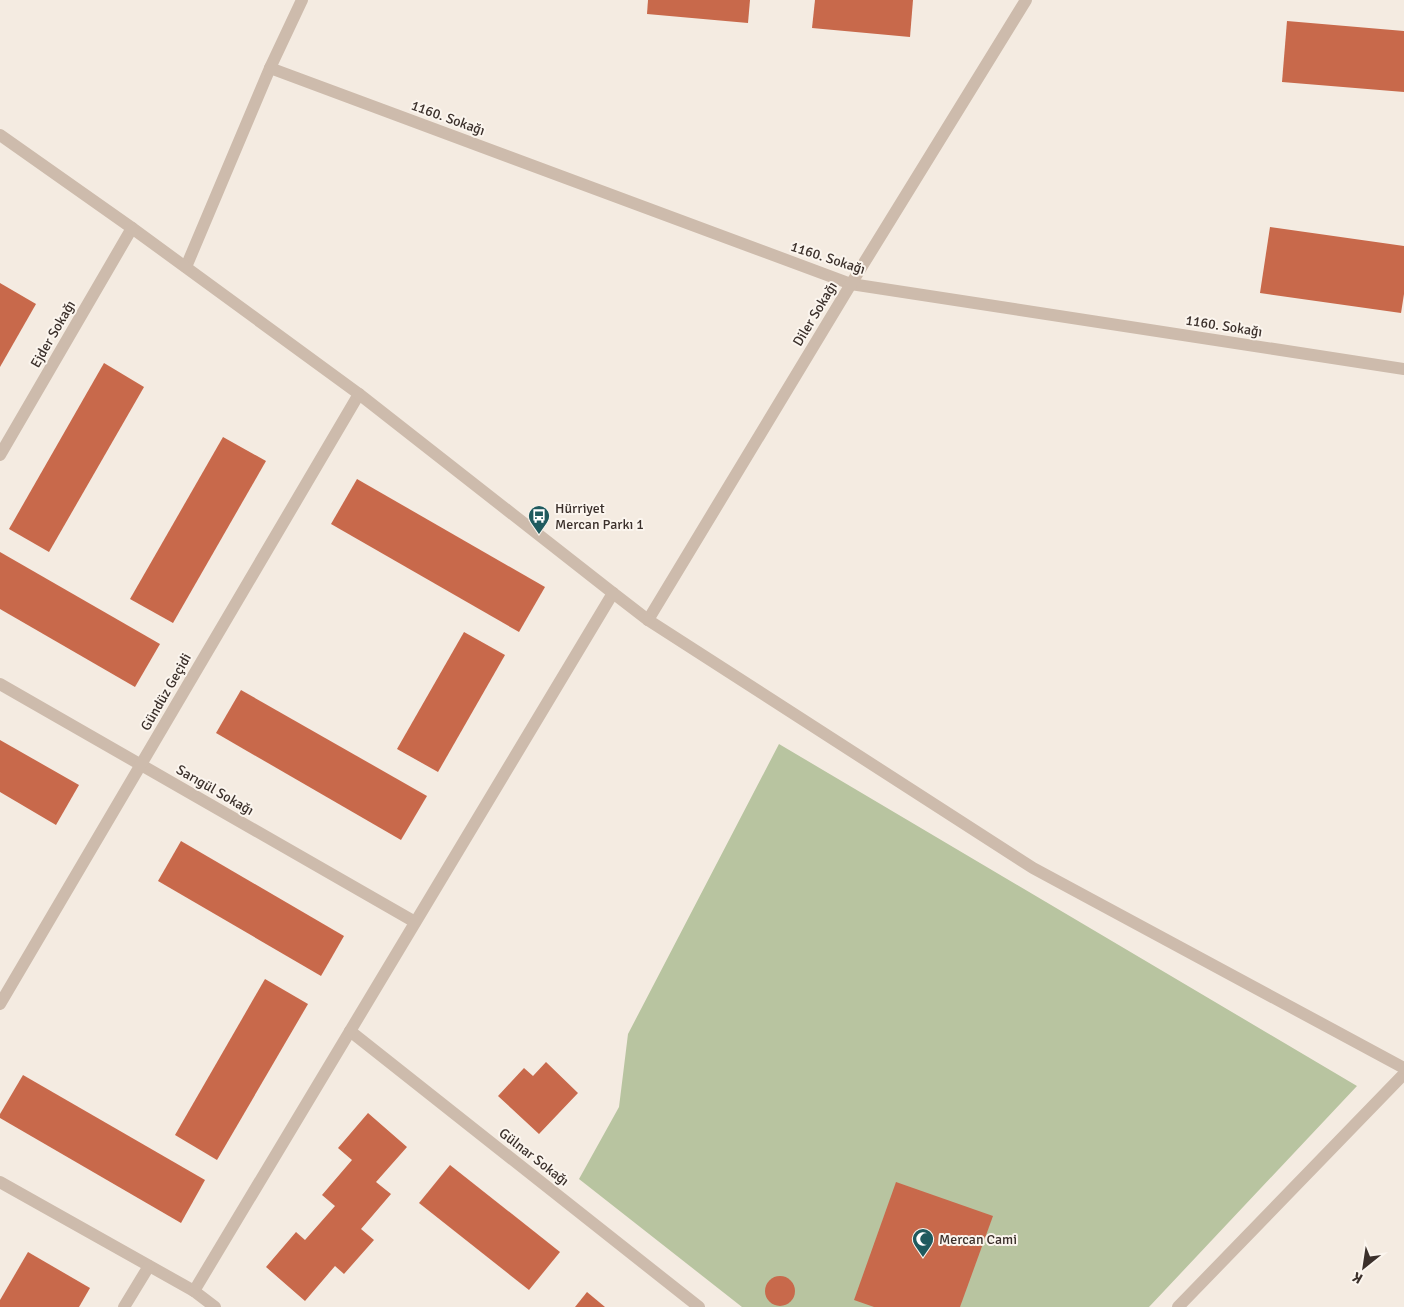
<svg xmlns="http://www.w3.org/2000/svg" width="1404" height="1307" font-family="Signika,sans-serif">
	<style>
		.park { fill: #b8c4a0 }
		.building { fill: #c8694b }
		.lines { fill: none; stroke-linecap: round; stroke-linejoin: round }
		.minor { stroke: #cdbbac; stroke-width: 12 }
		.tertiary { stroke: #cdbbac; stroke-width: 12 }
		.labels { text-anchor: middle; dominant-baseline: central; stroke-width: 4; stroke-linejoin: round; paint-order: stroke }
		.street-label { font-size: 14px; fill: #3b302b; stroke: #fbf5ee }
		.poi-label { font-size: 14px; fill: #3b302b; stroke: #fbf5ee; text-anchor: start }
	</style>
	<rect width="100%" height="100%" fill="#f4ebe1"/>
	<polygon class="park" points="779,744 1357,1086 1149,1307 742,1307 579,1179 619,1107 628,1034"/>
	<g class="building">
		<polygon points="648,0 750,0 748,23 647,14"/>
		<polygon points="815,0 913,0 910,37 812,28"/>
		<polygon points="1287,21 1404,31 1404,92 1282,82"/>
		<polygon points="1270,227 1404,246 1404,294 1401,313 1260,293"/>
		<polygon points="0,283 36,304 0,367"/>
		<polygon points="104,363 144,387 49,552 9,529"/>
		<polygon points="223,437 266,461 173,623 130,599"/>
		<polygon points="357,479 545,587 519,632 331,524"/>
		<polygon points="0,552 160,644 135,687 0,609"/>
		<polygon points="464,632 505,655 438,772 397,749"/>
		<polygon points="241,690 427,796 401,840 216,733"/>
		<polygon points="0,740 79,785 56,825 0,792"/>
		<polygon points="181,841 344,936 321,976 158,881"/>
		<polygon points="265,979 308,1004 217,1160 175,1135"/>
		<polygon points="546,1062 578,1093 539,1134 498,1096 524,1068 533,1076"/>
		<polygon points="23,1075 205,1180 181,1223 0,1118 0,1114"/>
		<polygon points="368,1113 407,1147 376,1182 391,1194 361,1229 374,1240 344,1274 335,1266 305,1301 266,1267 296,1232 305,1240 335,1206 322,1195 352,1160 338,1148"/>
		<polygon points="450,1165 560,1252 529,1290 419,1203"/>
		<polygon points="896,1182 993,1216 960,1307 874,1307 854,1300"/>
		<polygon points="28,1252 90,1288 79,1307 0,1307 0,1300"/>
		<circle cx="780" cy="1291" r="15"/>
		<polygon points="587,1292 605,1307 575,1307"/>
	</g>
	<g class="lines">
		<g class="minor">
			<polyline points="270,68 851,284 1404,369"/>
			<polyline points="186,267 270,68 302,0"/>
			<polyline points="0,455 132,228"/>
			<polyline points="648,620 851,284 1026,0"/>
			<polyline points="0,684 415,922"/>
			<polyline points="0,1004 359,394"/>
			<polyline points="350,1031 699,1307"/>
			<polyline points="0,1182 194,1291 215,1307"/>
			<polyline points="194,1291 613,593"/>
			<polyline points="124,1307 149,1266"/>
			<polyline points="1178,1307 1404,1074"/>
		</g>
		<polyline class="tertiary" points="0,135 132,228 359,394 613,593 648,620 1033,868 1404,1068"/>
	</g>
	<defs>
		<g id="bus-pin" transform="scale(1.125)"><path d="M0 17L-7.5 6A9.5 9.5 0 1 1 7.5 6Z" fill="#1f5a5e" stroke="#fbf5ee"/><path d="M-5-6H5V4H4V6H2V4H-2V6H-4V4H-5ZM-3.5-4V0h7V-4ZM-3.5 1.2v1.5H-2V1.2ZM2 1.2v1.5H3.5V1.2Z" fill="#fff"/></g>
		<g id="mosque-pin" transform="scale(1.125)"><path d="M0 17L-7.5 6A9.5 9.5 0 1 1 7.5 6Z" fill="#1f5a5e" stroke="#fbf5ee"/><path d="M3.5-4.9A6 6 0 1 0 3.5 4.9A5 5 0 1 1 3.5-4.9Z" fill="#fff"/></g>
	</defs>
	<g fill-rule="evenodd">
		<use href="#bus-pin" x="539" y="516"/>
		<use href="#mosque-pin" x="923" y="1239"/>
	</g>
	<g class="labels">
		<g class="street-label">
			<text transform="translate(448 118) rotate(20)">1160. Sokağı</text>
			<text transform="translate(828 258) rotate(18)">1160. Sokağı</text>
			<text transform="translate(815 314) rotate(-59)">Diler Sokağı</text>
			<text transform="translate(1224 326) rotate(9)">1160. Sokağı</text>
			<text transform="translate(53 334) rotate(-60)">Ejder Sokağı</text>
			<text transform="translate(166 692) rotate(-60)">Gündüz Geçidi</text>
			<text transform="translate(215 790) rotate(30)">Sarıgül Sokağı</text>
			<text transform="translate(534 1157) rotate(38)">Gülnar Sokağı</text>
		</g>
		<g class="poi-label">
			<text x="555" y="508">Hürriyet<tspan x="555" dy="16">Mercan Parkı 1</tspan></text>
			<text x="939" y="1239">Mercan Cami</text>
		</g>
	</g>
	<g transform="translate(1364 1267) rotate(210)" stroke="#fbf5ee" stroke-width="4" paint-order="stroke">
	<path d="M0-4L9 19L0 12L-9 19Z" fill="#3b302b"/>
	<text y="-8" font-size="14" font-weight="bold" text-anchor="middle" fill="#3b302b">K</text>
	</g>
</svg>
